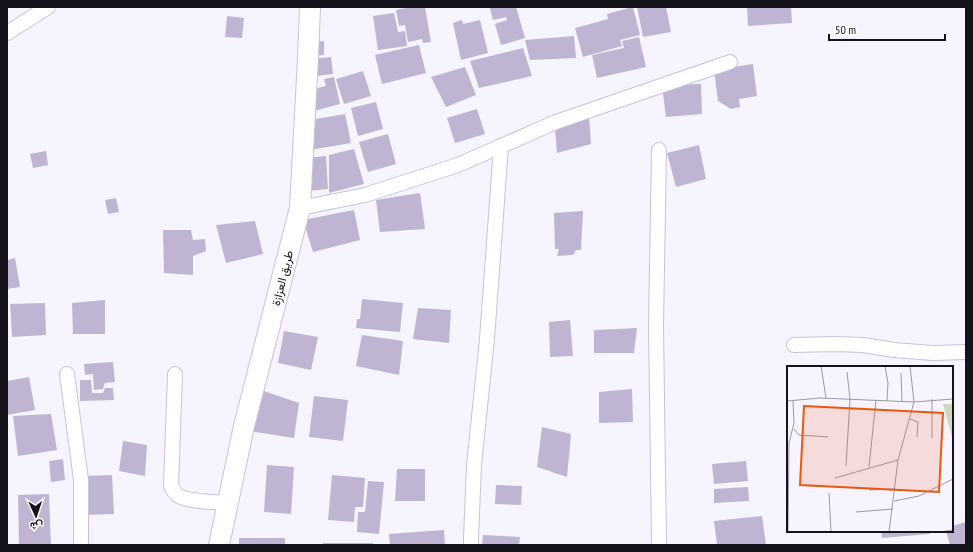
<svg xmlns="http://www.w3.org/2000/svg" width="973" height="552" font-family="'PT Sans Narrow',Vazirmatn,sans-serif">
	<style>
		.building { fill: #bfb5d3 }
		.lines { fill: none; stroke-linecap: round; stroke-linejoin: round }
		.street-casing { stroke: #cac1dc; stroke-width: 16 }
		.secondary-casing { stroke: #cac1dc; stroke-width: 22 }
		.street { stroke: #fff; stroke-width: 14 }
		.secondary { stroke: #fff; stroke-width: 20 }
		.labels { text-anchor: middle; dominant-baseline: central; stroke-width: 3; stroke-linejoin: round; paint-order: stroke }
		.street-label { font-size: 12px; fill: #15121b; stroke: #fff }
		.inset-road { fill: none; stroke: #9d99a4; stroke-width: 1 }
		.view { fill: #e8590c; fill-opacity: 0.15; stroke: #e8590c; stroke-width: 2 }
		.inset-edge { fill: none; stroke: #15121b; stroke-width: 2 }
	</style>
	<rect width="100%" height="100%" fill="#f7f3ff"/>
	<g class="building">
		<polygon points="411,7 425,7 431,42 423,43 422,39 408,42 405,25 399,26 396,10"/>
		<polygon points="492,7 516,7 525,38 501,45 495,24 507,20 506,17 493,20 490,8"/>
		<polygon points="633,7 640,35 620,40 622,46 583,57 575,28 608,19 607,14"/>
		<polygon points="637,7 666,7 671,32 643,37"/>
		<polygon points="747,7 791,7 792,23 748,26"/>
		<polygon points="394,13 398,32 405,31 407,46 378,50 373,16"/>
		<polygon points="227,16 244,18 242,38 225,37"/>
		<polygon points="462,20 463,24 480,20 488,53 461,60 453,23"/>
		<polygon points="574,36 576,58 530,60 525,40"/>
		<polygon points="639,37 646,67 597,78 592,55 624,48 622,41"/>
		<polygon points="324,41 324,55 312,56 311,42"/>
		<polygon points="419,45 426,73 382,84 375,55"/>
		<polygon points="523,48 532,76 479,88 470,61"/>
		<polygon points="331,57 333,74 317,76 317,84 310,85 312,59"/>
		<polygon points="753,64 757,96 739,99 740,107 731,109 718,101 714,70"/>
		<polygon points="465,67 476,95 446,107 431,77"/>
		<polygon points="363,71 371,96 344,104 336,79"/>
		<polygon points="334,77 340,104 314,111 309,90 326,86 324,79"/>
		<polygon points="701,84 702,114 666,117 662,85"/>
		<polygon points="376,102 383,129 358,136 351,108"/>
		<polygon points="477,109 485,134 455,143 447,118"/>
		<polygon points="345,114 351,143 310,150 305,121"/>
		<polygon points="589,117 591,144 557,153 555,129"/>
		<polygon points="388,134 396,164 368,172 359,142"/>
		<polygon points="699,145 706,179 676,187 667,153"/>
		<polygon points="354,149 364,184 329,193 329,155"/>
		<polygon points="46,151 48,165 33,168 30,154"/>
		<polygon points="326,156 328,189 307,191 304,158"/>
		<polygon points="420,193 425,229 380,232 376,200"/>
		<polygon points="116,198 119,212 108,214 105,200"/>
		<polygon points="354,210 360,240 313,252 303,220"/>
		<polygon points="583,211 581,250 576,250 573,255 557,256 559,249 555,249 554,213"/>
		<polygon points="255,221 263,254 226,263 216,225"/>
		<polygon points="163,230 191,230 193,240 205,239 206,251 193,256 193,275 164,273"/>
		<polygon points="15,258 20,287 7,289 7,260"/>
		<polygon points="362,299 403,303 400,332 356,328 357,319 360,319"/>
		<polygon points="105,300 105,334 73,334 72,303"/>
		<polygon points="45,303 46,335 12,337 10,304"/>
		<polygon points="418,308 451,310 449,343 413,339"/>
		<polygon points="570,320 573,356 550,357 549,322"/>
		<polygon points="637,328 634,353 594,353 594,330"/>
		<polygon points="284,331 318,337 311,370 278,363"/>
		<polygon points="362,335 403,341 399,375 356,366"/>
		<polygon points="113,362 115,382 105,383 103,389 94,390 93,374 85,375 84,364"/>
		<polygon points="29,377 35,410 7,415 7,381"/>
		<polygon points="80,380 91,380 92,393 103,393 105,388 113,388 114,400 80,401"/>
		<polygon points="632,389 633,422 599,423 599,392"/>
		<polygon points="261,390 299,403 294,438 249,431"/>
		<polygon points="314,396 348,400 343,441 309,437"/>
		<polygon points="51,414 57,450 18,456 13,416"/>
		<polygon points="542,427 571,434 567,477 537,467"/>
		<polygon points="123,441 147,445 145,476 119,471"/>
		<polygon points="63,459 65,480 51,482 49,461"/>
		<polygon points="746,461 748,481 714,484 712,464"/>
		<polygon points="267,465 294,467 291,514 264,512"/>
		<polygon points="397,469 425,469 425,501 395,501"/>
		<polygon points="112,475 114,514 85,515 84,476"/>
		<polygon points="332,475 365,478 363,507 355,507 354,522 328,520"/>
		<polygon points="368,481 384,482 379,534 357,532 358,512 365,512"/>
		<polygon points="496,485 522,486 521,505 495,504"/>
		<polygon points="748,487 749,501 714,503 714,489"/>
		<polygon points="49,494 51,545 19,545 18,495"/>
		<polygon points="762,516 766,545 717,545 714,521"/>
		<polygon points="966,522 966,545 950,545 946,531 952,531 952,526"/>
		<polygon points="444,530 445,545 390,545 389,534"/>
		<polygon points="881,531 930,531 930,534 882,538"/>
		<polygon points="483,535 520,537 519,545 482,545"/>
		<rect x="239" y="538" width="46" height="7"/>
		<rect x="323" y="543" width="50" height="2"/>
	</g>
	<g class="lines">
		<g class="street-casing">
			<g id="street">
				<polyline points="7,33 48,7"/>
				<polyline points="300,208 365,195 458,165 556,122 730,62"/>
				<polyline points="794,345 835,344 863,345 894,350 933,353 966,352"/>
				<polyline points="67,374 81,480 81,545"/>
				<path d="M175,374l-4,112c2,4 4,8 8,10 11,6 36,6 49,7"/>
				<polyline points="471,545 471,538 474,465 487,339 501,146"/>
				<polyline points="659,545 656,325 659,150"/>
			</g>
		</g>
		<g class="secondary-casing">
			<polyline id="secondary" points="219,545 244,426 300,208 308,58 310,7"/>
		</g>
		<use href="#street" class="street"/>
		<use href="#secondary" class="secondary"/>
	</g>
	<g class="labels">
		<g class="street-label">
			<text transform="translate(282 278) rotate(-76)">طريق العزازة</text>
		</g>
	</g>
	<g transform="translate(787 366)">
		<rect width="166" height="166" fill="#f7f3ff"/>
		<path d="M156,38h10v37z" fill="#cfd8bf"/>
		<path class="inset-road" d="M34,0l5,32M98,0l3,17 -1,18M114,7l1,28M145,33v39M0,35l33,-3 94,4 39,-3M123,53l8,3 -1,15M7,63l5,6 29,2M59,100l4,-67 -3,-27M82,101l7,-67M48,112l63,-18M82,124l26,-1M42,127l2,39M107,135l25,-5 34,-17M69,146l37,-3M1,166l1,-89 5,-20 -1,-22M102,166l9,-72 16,-58 -4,-36M153,166l13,-2"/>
		<path class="view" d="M17,40l139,7 -4,79 -139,-7z"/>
		<rect width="166" height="166" class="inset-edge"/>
	</g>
	<rect width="973" height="552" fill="none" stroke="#15121b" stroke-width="16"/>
	<g transform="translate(36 516) rotate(177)" stroke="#ffffff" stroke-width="3" paint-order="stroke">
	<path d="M0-3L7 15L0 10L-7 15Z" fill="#15121b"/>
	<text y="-6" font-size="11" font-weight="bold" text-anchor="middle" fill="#15121b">ش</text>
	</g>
	<path d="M829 34v6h116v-6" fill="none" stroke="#15121b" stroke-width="2"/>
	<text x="835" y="34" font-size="12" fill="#15121b" stroke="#ffffff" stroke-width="3" paint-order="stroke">50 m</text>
</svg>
